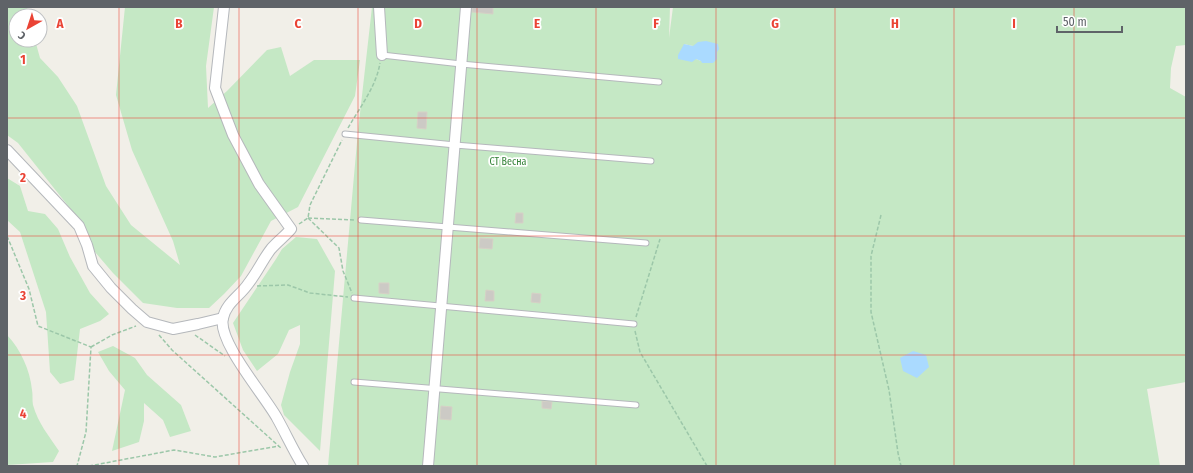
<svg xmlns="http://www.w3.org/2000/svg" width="1193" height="473" font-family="'Fira Sans Condensed',sans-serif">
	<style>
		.green { fill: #c5e8c5; fill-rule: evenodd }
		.water { fill: #aadaff }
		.building { fill: #cccac5; stroke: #d6d1c6 }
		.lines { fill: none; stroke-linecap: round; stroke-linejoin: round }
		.lane-casing { stroke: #b5b8bc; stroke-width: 7 }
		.street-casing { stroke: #b5b8bc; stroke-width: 12 }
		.path { stroke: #9cc7a9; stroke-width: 1.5; stroke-dasharray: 4 2; stroke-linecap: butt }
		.lane { stroke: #fff; stroke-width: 5 }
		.street { stroke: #fff; stroke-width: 10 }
		.grid { fill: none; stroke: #ea4335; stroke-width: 1; stroke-opacity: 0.55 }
		.labels { text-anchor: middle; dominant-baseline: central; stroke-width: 3.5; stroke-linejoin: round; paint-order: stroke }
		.park-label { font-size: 10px; fill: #348238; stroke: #fff }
		.grid-label { font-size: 13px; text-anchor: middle; font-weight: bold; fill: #ea4335; stroke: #fff; stroke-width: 3.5; stroke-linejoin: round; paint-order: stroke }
	</style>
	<rect width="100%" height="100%" fill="#f1efe8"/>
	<g class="green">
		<polygon points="7,7 27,7 29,16 16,16 16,40 35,40 40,58 58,77 77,106 106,186 131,225 180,265 173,241 132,150 116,95 125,7 214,7 206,66 208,108 227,91 267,50 281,47 290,76 314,60 360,60 355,96 298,207 271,221 241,276 224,294 209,308 177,308 143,303 113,273 95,252 81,225 73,212 18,143 7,135"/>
		<path d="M372,7h298l-1,31 4,-31h513v38l-10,1 -5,22 -1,20 16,9v285l-39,7 13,77h-832l30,-335zM684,44l9,2 8,15 -5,-2z"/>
		<polygon points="7,178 20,186 28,211 45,214 58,229 70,257 90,293 109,314 100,321 80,329 74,380 60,384 50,372 46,312 20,232 7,220"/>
		<polygon points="296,237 317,239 335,271 320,451 284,415 281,405 290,372 300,344 300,325 289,330 278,354 257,371 243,350 233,323 276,259 282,249"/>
		<path d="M7,335c14,15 23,35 25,55 1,5 0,10 1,15 5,18 16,31 26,46l-6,11 -46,3z"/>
		<polygon points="113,346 135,358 147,375 181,405 191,431 170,437 163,420 144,403 144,421 139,442 112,451 125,390 109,371 98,352"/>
	</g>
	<g class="water">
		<polygon points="706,41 718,44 719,49 717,52 717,59 713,63 702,63 701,61 696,59 692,62 678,59 678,55 684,44 693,46 698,42"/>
		<polygon points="913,351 926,355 929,367 917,378 903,371 900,358"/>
	</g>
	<g class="building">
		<polygon points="472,7 493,7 493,14 472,12"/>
		<polygon points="418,112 427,112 426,129 417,128"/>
		<polygon points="516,213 523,213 523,223 515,223"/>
		<polygon points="480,238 493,239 492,249 479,248"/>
		<polygon points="379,283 389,283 389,294 379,293"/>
		<polygon points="486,290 494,291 494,301 485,301"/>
		<polygon points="532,293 541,294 540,303 531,302"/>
		<polygon points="542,401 552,402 551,409 542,408"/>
		<polygon points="441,406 452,407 451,420 440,419"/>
	</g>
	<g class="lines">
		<g class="lane-casing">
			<g id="lane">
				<polyline points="382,55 461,64 659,82"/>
				<polyline points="345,134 455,145 651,161"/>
				<polyline points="361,220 646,243"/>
				<polyline points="354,298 634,324"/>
				<polyline points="354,382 636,405"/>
			</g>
		</g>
		<g class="street-casing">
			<g id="street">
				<path d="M224,7l-9,81 18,47 26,49 32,45c-6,7 -14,13 -20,20 -8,10 -14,24 -23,35 -8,12 -22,19 -25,34 -6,23 42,78 54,100 9,16 16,32 26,48"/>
				<polyline points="379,7 382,55"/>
				<polyline points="7,150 79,226 87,245 93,266 111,288 132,309 147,322 173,329 198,324 223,318"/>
				<polyline points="428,466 466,7"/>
			</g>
		</g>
		<g class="path">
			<path d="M348,128c12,-21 28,-41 32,-65"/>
			<polyline points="881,215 871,256 871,312 889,390 898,453 901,466"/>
			<polyline points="308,218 339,248 343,271 352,293"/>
			<polyline points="308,218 355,220"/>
			<polyline points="299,224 308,218 310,205 342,140"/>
			<polyline points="7,236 29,289 38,326 91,347 86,432 77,466"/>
			<polyline points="257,286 288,285 310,293 348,297"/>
			<polyline points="636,317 660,239"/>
			<polyline points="635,331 640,352 707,466"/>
			<polyline points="159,335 172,350 282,449"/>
			<polyline points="195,335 225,356"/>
			<polyline points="91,347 112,335 136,326"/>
			<polyline points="89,466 174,450 215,457 279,446"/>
		</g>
		<use href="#lane" class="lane"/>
		<use href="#street" class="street"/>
	</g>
	<path class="grid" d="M119,7v459M239,7v459M358,7v459M477,7v459M596,7v459M716,7v459M835,7v459M954,7v459M1074,7v459M7,118h1179M7,236h1179M7,355h1179"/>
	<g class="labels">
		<g class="park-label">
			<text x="508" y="162">СТ Весна</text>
		</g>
	</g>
	<g class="grid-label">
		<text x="60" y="28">A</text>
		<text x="179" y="28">B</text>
		<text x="298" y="28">C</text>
		<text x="418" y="28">D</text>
		<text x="537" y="28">E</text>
		<text x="656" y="28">F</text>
		<text x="775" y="28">G</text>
		<text x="895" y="28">H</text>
		<text x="1014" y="28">I</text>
		<text x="23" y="64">1</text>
		<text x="23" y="182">2</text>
		<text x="23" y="300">3</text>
		<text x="23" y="418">4</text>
	</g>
	<rect width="1193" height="473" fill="none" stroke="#5f6368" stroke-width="16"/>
	<g transform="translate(28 28) rotate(219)"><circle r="19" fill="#ffffff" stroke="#bfc1c3"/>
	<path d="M0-3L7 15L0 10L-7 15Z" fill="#ea4335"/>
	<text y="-6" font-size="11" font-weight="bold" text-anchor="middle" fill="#5f6368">С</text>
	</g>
	<path d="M1057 26v6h65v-6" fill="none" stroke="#5f6368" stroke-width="2"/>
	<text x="1063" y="26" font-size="12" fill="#5f6368" stroke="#ffffff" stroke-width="3" paint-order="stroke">50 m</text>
</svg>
